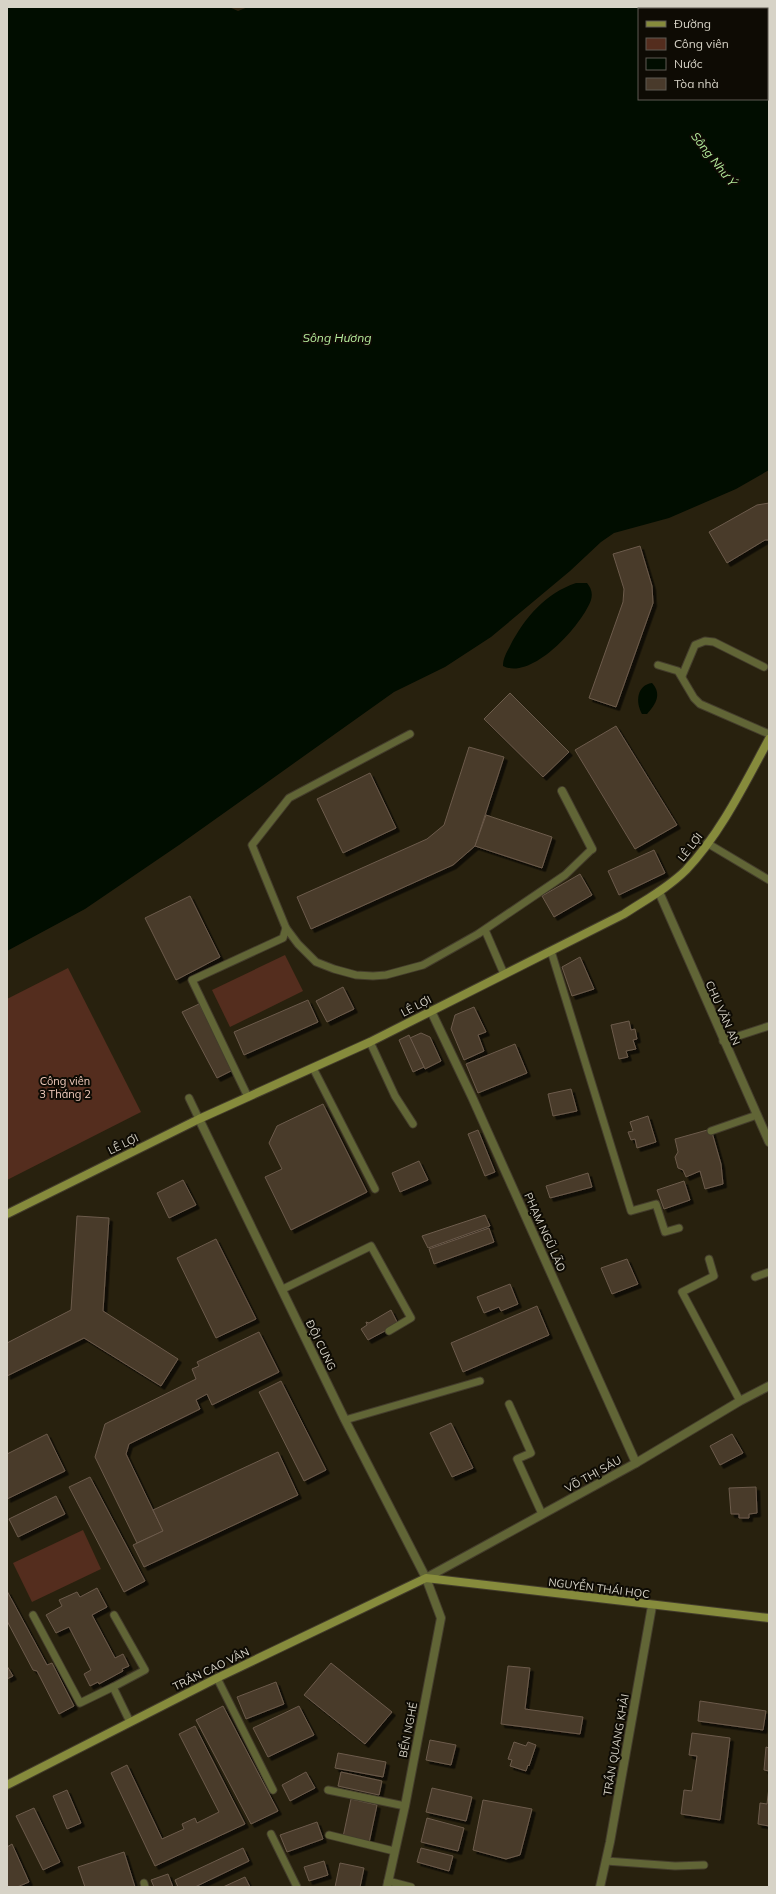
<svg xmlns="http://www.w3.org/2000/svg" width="776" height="1894" font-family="Mulish,sans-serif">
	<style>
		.green { fill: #542d1e }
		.water { fill: #010d00; fill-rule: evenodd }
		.building { fill: #493a2b; stroke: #6c5b4b; filter: url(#shadow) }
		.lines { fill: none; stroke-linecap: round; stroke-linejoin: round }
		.lane-casing { stroke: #443d2c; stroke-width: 9 }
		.street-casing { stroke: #443d2c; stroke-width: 10 }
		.secondary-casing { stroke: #443d2c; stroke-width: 10 }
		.lane { stroke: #616536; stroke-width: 7 }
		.street { stroke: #616536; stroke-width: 8 }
		.secondary { stroke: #868b3c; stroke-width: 8 }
		.labels { text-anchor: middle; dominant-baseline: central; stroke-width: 4; stroke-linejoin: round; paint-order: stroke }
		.street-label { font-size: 11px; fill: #d7d3c7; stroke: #0e0b04 }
		.park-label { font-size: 11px; fill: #f3cdbe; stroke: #0e0b04 }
		.water-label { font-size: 12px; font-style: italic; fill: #b5ec9c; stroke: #0e0b04 }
	</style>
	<defs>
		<filter id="shadow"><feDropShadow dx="3.5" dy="3.5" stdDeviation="0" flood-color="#0009"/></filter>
	</defs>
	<rect width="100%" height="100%" fill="#28210e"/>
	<g class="green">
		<polygon points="285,955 303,991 230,1027 212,990"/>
		<polygon points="68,968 141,1112 7,1180 7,999"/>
		<polygon points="83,1530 101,1569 32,1602 13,1563"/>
	</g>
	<g class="water">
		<path d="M7,7h222l9,4 10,-4h521v463l-33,19 -67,29 -55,15 -13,9 -31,29 -79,66 -46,30 -51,25 -215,153 -94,64 -78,42zM639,9h128v90h-128z"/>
		<path d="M576,583h11c4,5 6,10 4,17 -9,25 -59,81 -88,66 0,-8 4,-14 7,-20 15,-29 36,-53 66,-63z"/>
		<path d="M652,683c10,11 4,21 -5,31h-5c-7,-12 -5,-29 10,-31z"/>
	</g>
	<g class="building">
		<polygon points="769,503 769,540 765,540 727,563 709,532 757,505"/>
		<polygon points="640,546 652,586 653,603 616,707 589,698 623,602 624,589 613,554"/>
		<polygon points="510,693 569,752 543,777 484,719"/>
		<polygon points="616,726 677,825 635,849 575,750"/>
		<polygon points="469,747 504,757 475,846 453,865 311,929 297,897 427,839 444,825"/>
		<polygon points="370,773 396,828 343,853 317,799"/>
		<polygon points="486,815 552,837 542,868 475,846"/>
		<polygon points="654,850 665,873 619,895 608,871"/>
		<polygon points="580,874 592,895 554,917 542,896"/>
		<polygon points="190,896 220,957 176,980 145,918"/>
		<polygon points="580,957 594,989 572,996 562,967"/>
		<polygon points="343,987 354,1009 327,1022 316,1001"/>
		<polygon points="308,1000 318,1022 244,1055 234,1032"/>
		<polygon points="199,1004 233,1070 217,1078 182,1012"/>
		<polygon points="474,1007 486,1032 478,1035 484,1051 464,1060 451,1029 455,1015"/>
		<polygon points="629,1021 631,1030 635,1029 637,1039 633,1040 636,1049 626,1051 628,1057 619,1059 611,1025"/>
		<polygon points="421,1033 430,1037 441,1061 425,1069 410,1038"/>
		<polygon points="409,1035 424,1067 413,1072 399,1040"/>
		<polygon points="515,1044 527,1073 478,1093 466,1064"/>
		<polygon points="571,1089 577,1111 553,1116 548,1094"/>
		<polygon points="323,1104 367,1192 291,1230 265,1177 282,1169 269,1143 277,1126"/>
		<polygon points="648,1116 656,1142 637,1148 635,1139 631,1140 628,1132 633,1131 630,1122"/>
		<polygon points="711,1129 721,1164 723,1184 705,1189 700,1171 686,1177 683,1170 678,1168 675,1157 678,1152 675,1139"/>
		<polygon points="478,1130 495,1172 485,1176 468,1134"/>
		<polygon points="419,1161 428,1180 400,1192 392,1173"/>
		<polygon points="588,1173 592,1187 550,1198 546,1186"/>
		<polygon points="183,1180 196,1205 169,1218 157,1193"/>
		<polygon points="684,1181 690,1200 664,1209 657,1190"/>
		<polygon points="485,1215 490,1226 428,1248 422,1236"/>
		<polygon points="77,1216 109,1218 103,1311 178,1359 161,1386 84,1338 7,1376 7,1343 71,1310"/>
		<polygon points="489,1228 494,1242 434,1264 429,1249"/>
		<polygon points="216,1239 256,1319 216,1338 177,1258"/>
		<polygon points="627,1259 638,1284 612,1294 601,1268"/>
		<polygon points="510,1284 518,1304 501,1311 499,1307 484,1313 477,1297"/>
		<polygon points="537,1306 549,1335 463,1372 451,1343"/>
		<polygon points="391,1310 398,1324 368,1340 361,1329 367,1325 366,1322 369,1323"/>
		<polygon points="259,1332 279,1372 212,1405 207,1394 196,1400 200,1409 129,1444 126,1454 163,1531 137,1543 95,1457 105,1424 196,1379 192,1369 199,1366 197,1362"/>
		<polygon points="281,1381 326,1470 304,1481 259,1392"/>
		<polygon points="451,1423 473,1468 452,1477 430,1433"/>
		<polygon points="47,1434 65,1471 7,1499 7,1454"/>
		<polygon points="732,1434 743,1453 720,1465 710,1446"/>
		<polygon points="278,1452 298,1495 144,1567 133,1545 163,1531 153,1510"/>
		<polygon points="90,1477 145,1581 124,1592 69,1487"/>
		<polygon points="756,1487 757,1513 749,1514 749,1518 739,1518 739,1514 731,1514 729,1488"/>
		<polygon points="56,1496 65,1514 18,1537 9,1519"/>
		<polygon points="97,1588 107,1607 92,1615 115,1658 123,1654 129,1666 122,1669 123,1671 99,1684 98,1682 90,1686 84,1674 91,1670 69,1627 56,1633 46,1615 62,1606 59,1600 77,1592 80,1597"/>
		<polygon points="7,1591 47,1665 52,1663 74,1706 59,1714 37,1671 33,1670 7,1621"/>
		<polygon points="331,1663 392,1712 365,1744 304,1695"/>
		<polygon points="7,1666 13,1676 7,1679"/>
		<polygon points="508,1666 530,1668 525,1709 583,1717 580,1734 501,1724"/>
		<polygon points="276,1682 284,1704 246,1719 237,1697"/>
		<polygon points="700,1701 766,1711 763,1730 698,1721"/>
		<polygon points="223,1706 278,1811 251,1824 196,1720"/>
		<polygon points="299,1706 314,1735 268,1757 253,1728"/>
		<polygon points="195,1726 245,1824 155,1866 111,1773 127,1765 162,1839 184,1829 182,1824 195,1818 197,1823 219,1812 179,1734"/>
		<polygon points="692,1733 730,1738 720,1820 681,1814 684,1790 692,1791 697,1756 689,1755"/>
		<polygon points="430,1740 456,1745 451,1765 426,1760"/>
		<polygon points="514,1742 526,1746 528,1742 536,1745 529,1766 528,1765 526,1771 510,1766 512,1760 508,1759"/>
		<polygon points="766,1747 769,1748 769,1771 764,1770"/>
		<polygon points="338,1753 386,1762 383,1777 335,1768"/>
		<polygon points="306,1772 315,1788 290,1801 282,1785"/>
		<polygon points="341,1772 382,1781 379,1795 338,1786"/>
		<polygon points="769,1787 769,1826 758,1824 760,1803 767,1804"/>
		<polygon points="432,1788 472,1797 466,1821 426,1812"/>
		<polygon points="67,1790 81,1823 67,1829 53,1796"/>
		<polygon points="351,1799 377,1805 369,1843 343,1837"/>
		<polygon points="483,1800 532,1809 520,1855 506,1859 473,1850"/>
		<polygon points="34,1808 60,1862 43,1870 16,1816"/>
		<polygon points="427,1818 464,1828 458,1851 421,1842"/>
		<polygon points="317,1822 323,1839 287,1852 280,1835"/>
		<polygon points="12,1844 29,1882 17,1887 7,1887 7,1847"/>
		<polygon points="243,1848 249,1861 195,1887 178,1887 175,1880"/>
		<polygon points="421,1848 453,1856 449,1871 417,1862"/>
		<polygon points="124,1852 135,1887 85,1887 78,1867"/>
		<polygon points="324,1861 328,1875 309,1881 304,1867"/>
		<polygon points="340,1863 364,1868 360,1887 335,1887"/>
		<polygon points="168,1874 173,1887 154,1887 151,1880"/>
		<polygon points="245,1877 250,1887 223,1887"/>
	</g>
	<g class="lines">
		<g class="lane-casing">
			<g id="lane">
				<polyline points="658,665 678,671 694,698 700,704 769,734"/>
				<polyline points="682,676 695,645 705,641 714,642 764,667"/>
				<polyline points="410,734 289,798 252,845 286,928 298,944 316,962 334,969 356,975 373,976 386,975 423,965 478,934 565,875 592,849"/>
				<polyline points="707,843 769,880"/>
				<polyline points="485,930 504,974"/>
				<polyline points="551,951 631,1211 656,1204 665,1232 679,1228"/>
				<polyline points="723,1041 769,1026"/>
				<polyline points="370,1042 395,1096 413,1124"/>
				<polyline points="313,1068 375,1189"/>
				<polyline points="248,1097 192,980 283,938 286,928"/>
				<polyline points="189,1098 199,1119"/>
				<polyline points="711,1131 757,1115"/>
				<polyline points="709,1259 714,1276 682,1292 740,1401"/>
				<polyline points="755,1277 769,1272"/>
				<polyline points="283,1289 371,1246 411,1318 389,1331"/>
				<polyline points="509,1404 531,1453 517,1459 542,1514"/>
				<polyline points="345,1420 480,1381"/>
				<polyline points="33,1615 80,1703 113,1687 130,1722"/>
				<polyline points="217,1678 273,1790"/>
				<polyline points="113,1687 145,1670 114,1615"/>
				<polyline points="328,1790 405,1806"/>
				<polyline points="271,1834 297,1887"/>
				<polyline points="329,1835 394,1851"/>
				<polyline points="606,1861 675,1866 704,1865"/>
				<polyline points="388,1881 411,1887"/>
				<polyline points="144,1883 145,1887"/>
			</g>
		</g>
		<g class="street-casing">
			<g id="street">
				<polyline points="562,791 592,849"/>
				<polyline points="659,892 769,1142"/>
				<polyline points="431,1011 472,1097 636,1463"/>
				<polyline points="199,1119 345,1420 426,1578 441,1618 405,1806 387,1887"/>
				<polyline points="426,1578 636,1463 740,1401 769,1386"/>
				<polyline points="600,1887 610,1842 652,1606"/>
			</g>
		</g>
		<g class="secondary-casing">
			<g id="secondary">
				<path d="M7,1214l192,-95 171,-77 254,-128c21,-14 44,-26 62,-44 35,-37 59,-87 83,-131"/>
				<polyline points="7,1785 217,1678 426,1578 769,1618"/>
			</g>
		</g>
		<use href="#lane" class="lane"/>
		<use href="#street" class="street"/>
		<use href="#secondary" class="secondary"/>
	</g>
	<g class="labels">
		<g class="street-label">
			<text transform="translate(690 847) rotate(-52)">LÊ LỢI</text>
			<text transform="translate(416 1006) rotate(-27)">LÊ LỢI</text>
			<text transform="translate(723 1013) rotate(66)">CHU VĂN AN</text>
			<text transform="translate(123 1144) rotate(-26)">LÊ LỢI</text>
			<text transform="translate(545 1232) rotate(66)">PHẠM NGŨ LÃO</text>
			<text transform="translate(321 1345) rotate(64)">ĐỘI CUNG</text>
			<text transform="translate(593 1474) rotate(-29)">VÕ THỊ SÁU</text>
			<text transform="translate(599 1588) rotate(7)">NGUYỄN THÁI HỌC</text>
			<text transform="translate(211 1669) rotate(-26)">TRẦN CAO VÂN</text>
			<text transform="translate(408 1730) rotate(-79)">BẾN NGHÉ</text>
			<text transform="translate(616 1745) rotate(-80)">TRẦN QUANG KHẢI</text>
		</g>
		<g class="park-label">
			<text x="65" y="1081">Công viên<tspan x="65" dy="13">3 Tháng 2</tspan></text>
		</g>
		<g class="water-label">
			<text transform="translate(714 159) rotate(52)">Sông Như Ý</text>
			<text x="337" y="337">Sông Hương</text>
		</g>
	</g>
	<rect width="776" height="1894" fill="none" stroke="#d7d3c7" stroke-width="16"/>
	<rect x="638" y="8" width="130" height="92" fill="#0e0b04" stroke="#5e5b52"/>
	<rect x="646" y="21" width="20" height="6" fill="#868b3c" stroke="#5e5b52"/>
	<text x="674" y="28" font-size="12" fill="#d7d3c7">Đường</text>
	<rect x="646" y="38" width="20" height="12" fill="#542d1e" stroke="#5e5b52"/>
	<text x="674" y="48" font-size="12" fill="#d7d3c7">Công viên</text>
	<rect x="646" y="58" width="20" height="12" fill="#010d00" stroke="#5e5b52"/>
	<text x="674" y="68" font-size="12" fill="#d7d3c7">Nước</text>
	<rect x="646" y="78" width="20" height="12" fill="#493a2b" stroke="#5e5b52"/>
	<text x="674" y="88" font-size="12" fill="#d7d3c7">Tòa nhà</text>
</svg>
